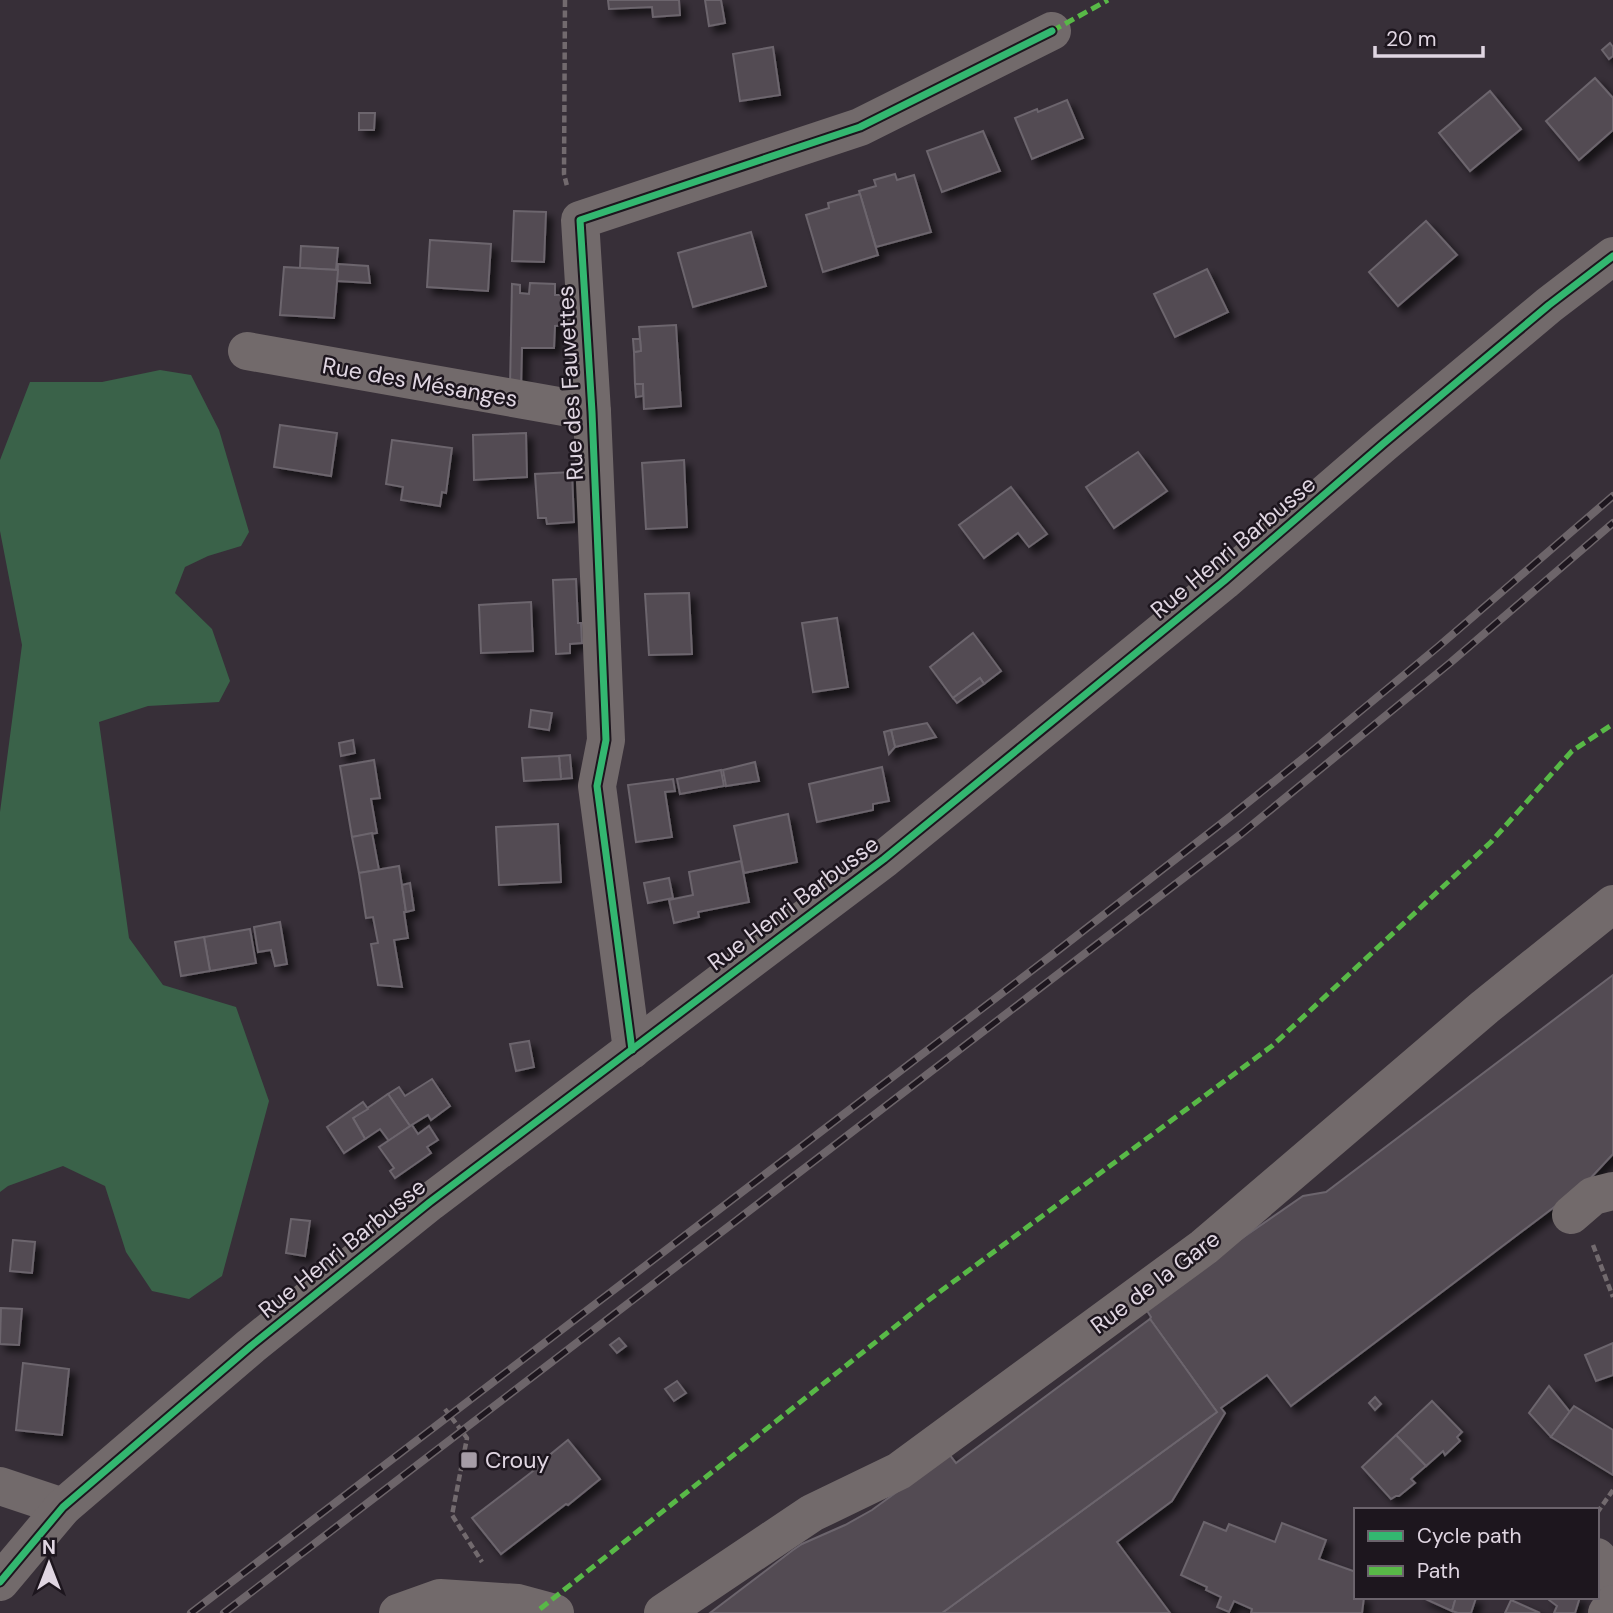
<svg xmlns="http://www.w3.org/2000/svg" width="1613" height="1613" font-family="'DM Sans',sans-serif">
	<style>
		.forest { fill: #3a6249 }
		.building { fill: #524b53; stroke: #6c656d; stroke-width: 2; filter: url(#shadow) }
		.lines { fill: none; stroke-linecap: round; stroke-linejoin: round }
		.path { stroke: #726a6e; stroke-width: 4.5; stroke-dasharray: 7 3.5; stroke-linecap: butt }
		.minor { stroke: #726a6b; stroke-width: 38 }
		.rail-casing { stroke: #6d656a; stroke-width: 8 }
		.rail { stroke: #1d161e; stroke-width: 5; stroke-dasharray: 16; stroke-linecap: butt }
		.quiet { stroke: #58b947; stroke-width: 5; stroke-dasharray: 10 5; stroke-linecap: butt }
		.cycleway-casing { stroke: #1d161e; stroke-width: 11 }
		.cycleway { stroke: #33b770; stroke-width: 7 }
		.poi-dot { fill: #a59ca6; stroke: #1d161e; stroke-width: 2.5 }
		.labels { text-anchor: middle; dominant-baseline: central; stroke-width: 5; stroke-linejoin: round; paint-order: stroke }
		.street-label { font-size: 23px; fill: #e0d6e2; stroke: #1d161e }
		.poi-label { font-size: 23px; fill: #e0d6e2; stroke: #1d161e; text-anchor: start }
	</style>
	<defs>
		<filter id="shadow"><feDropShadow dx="6" dy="6" stdDeviation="3.5" flood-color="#0009"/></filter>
	</defs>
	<rect width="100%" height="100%" fill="#372f38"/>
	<polygon class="forest" points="160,370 191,375 219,430 249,532 241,546 208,556 185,567 175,593 212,629 230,681 219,702 148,706 99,722 129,938 163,985 236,1007 269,1101 222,1276 189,1299 152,1291 126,1252 105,1186 63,1166 8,1186 0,1192 0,812 22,645 0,531 0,460 30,382 102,382"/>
	<g class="building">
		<polygon points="608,0 679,0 680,15 653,17 652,7 609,9"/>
		<polygon points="705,0 721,0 725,23 709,26"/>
		<polygon points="1610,43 1613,47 1613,56 1609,59 1602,50"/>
		<polygon points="773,47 780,95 740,101 733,54"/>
		<polygon points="1595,78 1613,98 1613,130 1579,160 1546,121"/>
		<polygon points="1490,91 1521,129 1470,171 1439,133"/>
		<polygon points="1067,100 1083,138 1032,159 1015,118 1037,109 1038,112"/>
		<polygon points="359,113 375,113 374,130 359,130"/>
		<polygon points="983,131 1000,171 942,192 927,151"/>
		<polygon points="895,174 897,180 914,175 931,232 876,247 859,191 876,186 874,180"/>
		<polygon points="860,194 878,255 823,272 806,215 829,208 828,203"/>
		<polygon points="514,211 546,212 544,262 512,261"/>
		<polygon points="1426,221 1457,255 1398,306 1369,272"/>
		<polygon points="751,232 766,286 693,307 678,253"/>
		<polygon points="430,240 491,244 488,291 427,287"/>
		<polygon points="301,246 338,248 336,270 300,268"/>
		<polygon points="338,264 368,266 370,283 337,281"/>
		<polygon points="284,267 338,270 334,318 280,315"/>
		<polygon points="1207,269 1228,312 1175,337 1154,294"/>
		<polygon points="530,283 555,284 555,295 565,295 568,325 555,326 554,348 522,348 521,389 510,387 512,284 520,285 520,293 529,294"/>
		<polygon points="676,325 681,406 644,409 643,384 635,384 634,352 641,351 639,327"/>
		<polygon points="633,339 640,339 641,351 634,352"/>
		<polygon points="635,384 643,384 643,396 636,397"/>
		<polygon points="280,425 337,433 331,476 274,467"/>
		<polygon points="526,433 527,477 474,480 473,435"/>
		<polygon points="392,440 452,448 446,493 442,492 440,506 401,500 403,487 386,484"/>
		<polygon points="1138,452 1167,491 1114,528 1086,487"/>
		<polygon points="684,460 687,527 646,529 642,463"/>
		<polygon points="572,472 574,522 547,524 546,518 538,518 535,474"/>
		<polygon points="1011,487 1047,534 1029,547 1018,533 984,558 959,525"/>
		<polygon points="576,579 578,623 581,623 582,643 570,644 570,653 556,654 553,580"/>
		<polygon points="689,593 692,654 649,655 645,594"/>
		<polygon points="531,602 533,651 481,653 479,605"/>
		<polygon points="837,618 848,687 813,692 802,623"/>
		<polygon points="973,633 1001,671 984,684 980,678 953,698 930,667"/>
		<polygon points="980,678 984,684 957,703 953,698"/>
		<polygon points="531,710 552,713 549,730 529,727"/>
		<polygon points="927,723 936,737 895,747 891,730"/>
		<polygon points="891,730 895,747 889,754 884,732"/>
		<polygon points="353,740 355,753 341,756 339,743"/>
		<polygon points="570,755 572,778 561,779 559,756"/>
		<polygon points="559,756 561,779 524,781 522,758"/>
		<polygon points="374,760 380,798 371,799 377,833 352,837 340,766"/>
		<polygon points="755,762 759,781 726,786 723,770"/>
		<polygon points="882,767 889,801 873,804 873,810 817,822 809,784"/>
		<polygon points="721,770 724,786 680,794 677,779"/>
		<polygon points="673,779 675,791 665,792 672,837 636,842 628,785"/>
		<polygon points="788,814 797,862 744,873 734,826"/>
		<polygon points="558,824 561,882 499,885 496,827"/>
		<polygon points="372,833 379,870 359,873 352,837"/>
		<polygon points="741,861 749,902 698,912 699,917 674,923 669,900 693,895 689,872"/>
		<polygon points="399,866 406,912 404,912 408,938 394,940 402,987 378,985 371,944 378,943 373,917 366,918 359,873"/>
		<polygon points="669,878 673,898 648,903 644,883"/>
		<polygon points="410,883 414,910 406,912 402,885"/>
		<polygon points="280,922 287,964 275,966 271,950 258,952 254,927"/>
		<polygon points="250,929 256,963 210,971 204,937"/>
		<polygon points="204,937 210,971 181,976 175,942"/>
		<polygon points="1613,975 1613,1154 1586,1183 1291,1406 1267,1375 1221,1408 1225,1413 1172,1501 1117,1542 1170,1613 942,1613 1217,1412 1150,1319 1151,1317 1144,1306 1303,1196 1326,1192"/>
		<polygon points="529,1041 534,1067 516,1071 510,1044"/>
		<polygon points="432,1079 450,1106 431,1120 428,1115 410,1126 388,1094 399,1087 405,1096"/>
		<polygon points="388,1094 410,1126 389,1141 380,1129 365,1139 353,1118"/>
		<polygon points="363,1102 368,1109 353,1118 365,1139 344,1153 327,1127"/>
		<polygon points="412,1125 418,1134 429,1126 438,1140 427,1147 431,1153 395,1178 390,1171 394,1168 379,1147"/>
		<polygon points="291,1219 310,1221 305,1256 286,1253"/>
		<polygon points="13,1240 35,1242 32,1273 10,1271"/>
		<polygon points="1,1308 22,1309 19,1345 0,1344"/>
		<polygon points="1150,1319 1217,1412 942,1613 710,1613 793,1550 802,1544 845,1525 872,1510 949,1454 956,1463"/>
		<polygon points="619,1338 626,1346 617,1353 610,1345"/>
		<polygon points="1613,1343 1613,1375 1596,1381 1585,1355"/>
		<polygon points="23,1363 69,1369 62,1435 16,1430"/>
		<polygon points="677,1381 686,1393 674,1401 665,1389"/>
		<polygon points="1549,1386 1570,1412 1551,1437 1529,1413"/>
		<polygon points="1375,1397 1381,1404 1375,1410 1369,1403"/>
		<polygon points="1432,1401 1462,1432 1457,1437 1460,1441 1445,1455 1443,1451 1426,1466 1396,1435"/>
		<polygon points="1574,1406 1613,1430 1613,1475 1551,1437"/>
		<polygon points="1396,1435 1426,1466 1411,1479 1415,1483 1399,1496 1396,1496 1391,1499 1362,1467"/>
		<polygon points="568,1440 600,1479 568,1505 566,1504 501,1554 472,1518 537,1468 536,1466"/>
		<polygon points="1204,1522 1226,1531 1229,1524 1275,1542 1282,1523 1326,1540 1319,1559 1356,1572 1356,1597 1364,1597 1362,1613 1251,1613 1252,1609 1234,1601 1229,1612 1217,1607 1221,1597 1206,1590 1207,1587 1181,1575"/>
		<polygon points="1421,1597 1456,1597 1452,1611"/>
		<polygon points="1456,1597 1476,1598 1471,1613 1458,1613 1452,1611"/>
		<polygon points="1550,1597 1580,1597 1575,1613 1554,1613 1557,1606 1549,1600"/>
		<polygon points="1511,1600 1540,1613 1505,1613"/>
	</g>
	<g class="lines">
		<g class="path">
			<polyline points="565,0 564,174 567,186"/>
			<polyline points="1593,1245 1613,1297"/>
			<polyline points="445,1409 467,1438 452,1515 482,1562"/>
			<polyline points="1597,1513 1613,1490"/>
		</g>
		<g class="minor">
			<polyline points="247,351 592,412"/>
			<polyline points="632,1050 597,786 606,740 592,412 580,220 860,127 1052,31"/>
			<polyline points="1571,1215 1593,1196 1613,1191"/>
			<polyline points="0,1486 63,1507"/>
			<polyline points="1597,1557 1613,1576"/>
			<polyline points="0,1582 63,1507 251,1346 430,1202 884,859 1224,581 1384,443 1549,305 1613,256"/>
			<polyline points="398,1613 440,1598 518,1603 555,1613"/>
			<polyline points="663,1613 812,1513 899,1471 1204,1247 1485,1007 1613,904"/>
			<polyline points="1607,1613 1613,1604"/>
		</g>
		<g class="rail-casing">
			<g id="rail">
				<polyline points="191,1613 1052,955 1231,816 1311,752 1439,646 1613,496"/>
				<polyline points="224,1613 1241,834 1450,663 1613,523"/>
			</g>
		</g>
		<use href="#rail" class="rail"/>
		<g class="quiet">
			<polyline points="1052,31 1108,0"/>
			<polyline points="540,1609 926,1302 1272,1046 1491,842 1572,751 1613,724"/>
		</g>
		<g class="cycleway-casing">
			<g id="cycleway">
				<polyline points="632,1050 597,786 606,740 592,412 580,220 860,127 1052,31"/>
				<polyline points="0,1582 63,1507 251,1346 430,1202 884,859 1224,581 1384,443 1549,305 1613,256"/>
			</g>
		</g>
		<use href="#cycleway" class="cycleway"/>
	</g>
	<rect class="poi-dot" x="460" y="1451" width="18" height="18" rx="3.5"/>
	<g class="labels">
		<g class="street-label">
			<text transform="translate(420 382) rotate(10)">Rue des Mésanges</text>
			<text transform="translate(570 383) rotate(-93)">Rue des Fauvettes</text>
			<text transform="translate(1233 547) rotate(-40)">Rue Henri Barbusse</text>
			<text transform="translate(793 903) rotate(-37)">Rue Henri Barbusse</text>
			<text transform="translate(342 1248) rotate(-39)">Rue Henri Barbusse</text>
			<text transform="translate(1155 1282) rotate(-37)">Rue de la Gare</text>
		</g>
		<g class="poi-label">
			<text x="485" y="1460">Crouy</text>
		</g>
	</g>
	<rect x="1354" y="1508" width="245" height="91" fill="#1d161e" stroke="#6b636c" stroke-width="2"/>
	<rect x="1368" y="1531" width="35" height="10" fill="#33b770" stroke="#6b636c" stroke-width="2"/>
	<text x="1417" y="1543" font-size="21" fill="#e0d6e2">Cycle path</text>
	<rect x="1368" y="1566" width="35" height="10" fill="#58b947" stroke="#6b636c" stroke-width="2"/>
	<text x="1417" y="1578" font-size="21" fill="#e0d6e2">Path</text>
	<g transform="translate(49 1564)" stroke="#1d161e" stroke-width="5" paint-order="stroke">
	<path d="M0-5L12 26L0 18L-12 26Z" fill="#e0d6e2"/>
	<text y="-10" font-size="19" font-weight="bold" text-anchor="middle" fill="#e0d6e2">N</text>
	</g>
	<path d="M1375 46v10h108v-10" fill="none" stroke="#e0d6e2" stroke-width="3.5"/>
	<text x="1386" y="46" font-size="21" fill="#e0d6e2" stroke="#1d161e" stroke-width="5" paint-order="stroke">20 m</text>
</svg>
